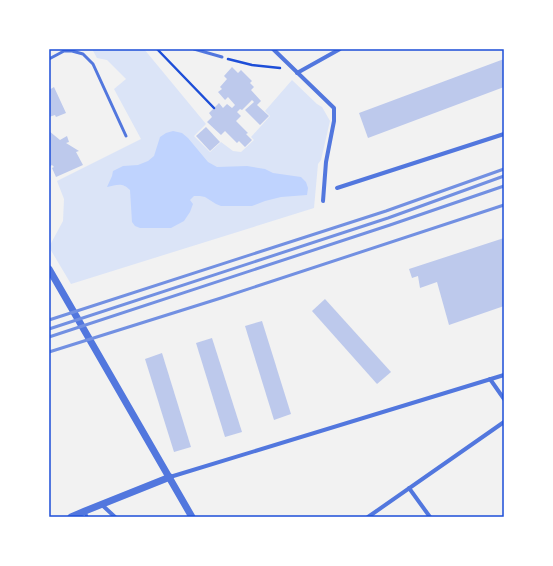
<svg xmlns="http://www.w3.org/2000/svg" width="553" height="566" font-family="Figtree,sans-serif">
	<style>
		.green { fill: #dbe4f7 }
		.water { fill: #bfd3fe }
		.building { fill: #bdc9ec }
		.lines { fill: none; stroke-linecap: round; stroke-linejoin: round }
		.path { stroke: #1d4ed8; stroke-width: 2.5 }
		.service { stroke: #5277de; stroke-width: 3 }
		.minor { stroke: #5277de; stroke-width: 4 }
		.tertiary { stroke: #5277de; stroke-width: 7 }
		.rail { stroke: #7290e2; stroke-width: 3 }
		.neatline { fill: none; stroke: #1d4ed8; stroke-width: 1.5 }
	</style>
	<rect width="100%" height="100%" fill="#f2f2f2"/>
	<polygon class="green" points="92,49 144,49 206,124 194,136 210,152 221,142 233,151 241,152 254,140 251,137 270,116 265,111 292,80 317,104 322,107 330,121 321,160 318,164 314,208 71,284 49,247 63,221 64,199 57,181 141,139 114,89 126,79 107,60 97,58"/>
	<path class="water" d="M173,131l9,2 6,5 20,24 9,5 30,-1 18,3 8,4 28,4 5,5 2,6 -1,7 -26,2 -16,4 -13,5h-31l-5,-2 -11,-7 -5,-1h-6l-4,4 3,4 -3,8 -6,9 -13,7h-31l-5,-2 -3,-4 -2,-32c-8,-8 -13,-5 -23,-3l5,-11 1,-5 10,-5 15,-1 10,-4 6,-5 6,-19 6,-4z"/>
	<g class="building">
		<polygon points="504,59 504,87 368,138 359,113"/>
		<polygon points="232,67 238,73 241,70 252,81 250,83 254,87 251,90 261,101 257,105 269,116 260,125 245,110 254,102 252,100 242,110 240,109 237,112 241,116 236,121 248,133 246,134 252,140 245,147 239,141 237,143 225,131 221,135 207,122 212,117 209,113 219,103 223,108 227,104 232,108 235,105 228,97 225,100 218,92 222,89 220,87 227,79 224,76"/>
		<polygon points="54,87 66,113 56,117 55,115 49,117 49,90"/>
		<polygon points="206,127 220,142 210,151 196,136"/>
		<polygon points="49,131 60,140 67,136 69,142 66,143 79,151 76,152 83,165 56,177 52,168 54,167 52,165 49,167"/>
		<polygon points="504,238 504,306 449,325 437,282 420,288 418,276 412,278 409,269"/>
		<polygon points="325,299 391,372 377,384 312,311"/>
		<polygon points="262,321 291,414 274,420 245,326"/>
		<polygon points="212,338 242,432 225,437 196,343"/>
		<polygon points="162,353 191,447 174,452 145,359"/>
	</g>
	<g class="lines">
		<g class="path">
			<polyline points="157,49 214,108"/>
			<polyline points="228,59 252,65 280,68"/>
		</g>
		<g class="service">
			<polyline points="194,49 222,57"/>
			<polyline points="49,59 64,51 72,51 83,54 93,64 126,136"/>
			<polyline points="85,511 87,517"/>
		</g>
		<g class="minor">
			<polyline points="273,49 334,108 334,121 326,162 323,201"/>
			<polyline points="297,73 340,49"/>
			<polyline points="337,188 504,134"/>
			<polyline points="490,379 504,399"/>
			<polyline points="170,477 504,375"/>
			<polyline points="409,488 430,517"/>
			<polyline points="101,504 115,517"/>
			<polyline points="368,517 504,422"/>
		</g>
		<g class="tertiary">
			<polyline points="49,269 192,517"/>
			<polyline points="71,517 85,511 170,477"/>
		</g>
		<g class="rail">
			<polyline points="49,320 386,211 504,169"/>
			<polyline points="49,329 388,218 504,176"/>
			<polyline points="49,337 390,225 504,186"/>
			<polyline points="49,352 221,298 504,205"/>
		</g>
	</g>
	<rect width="553" height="566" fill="none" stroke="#ffffff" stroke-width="100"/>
	<rect x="50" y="50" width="453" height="466" class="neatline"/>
</svg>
